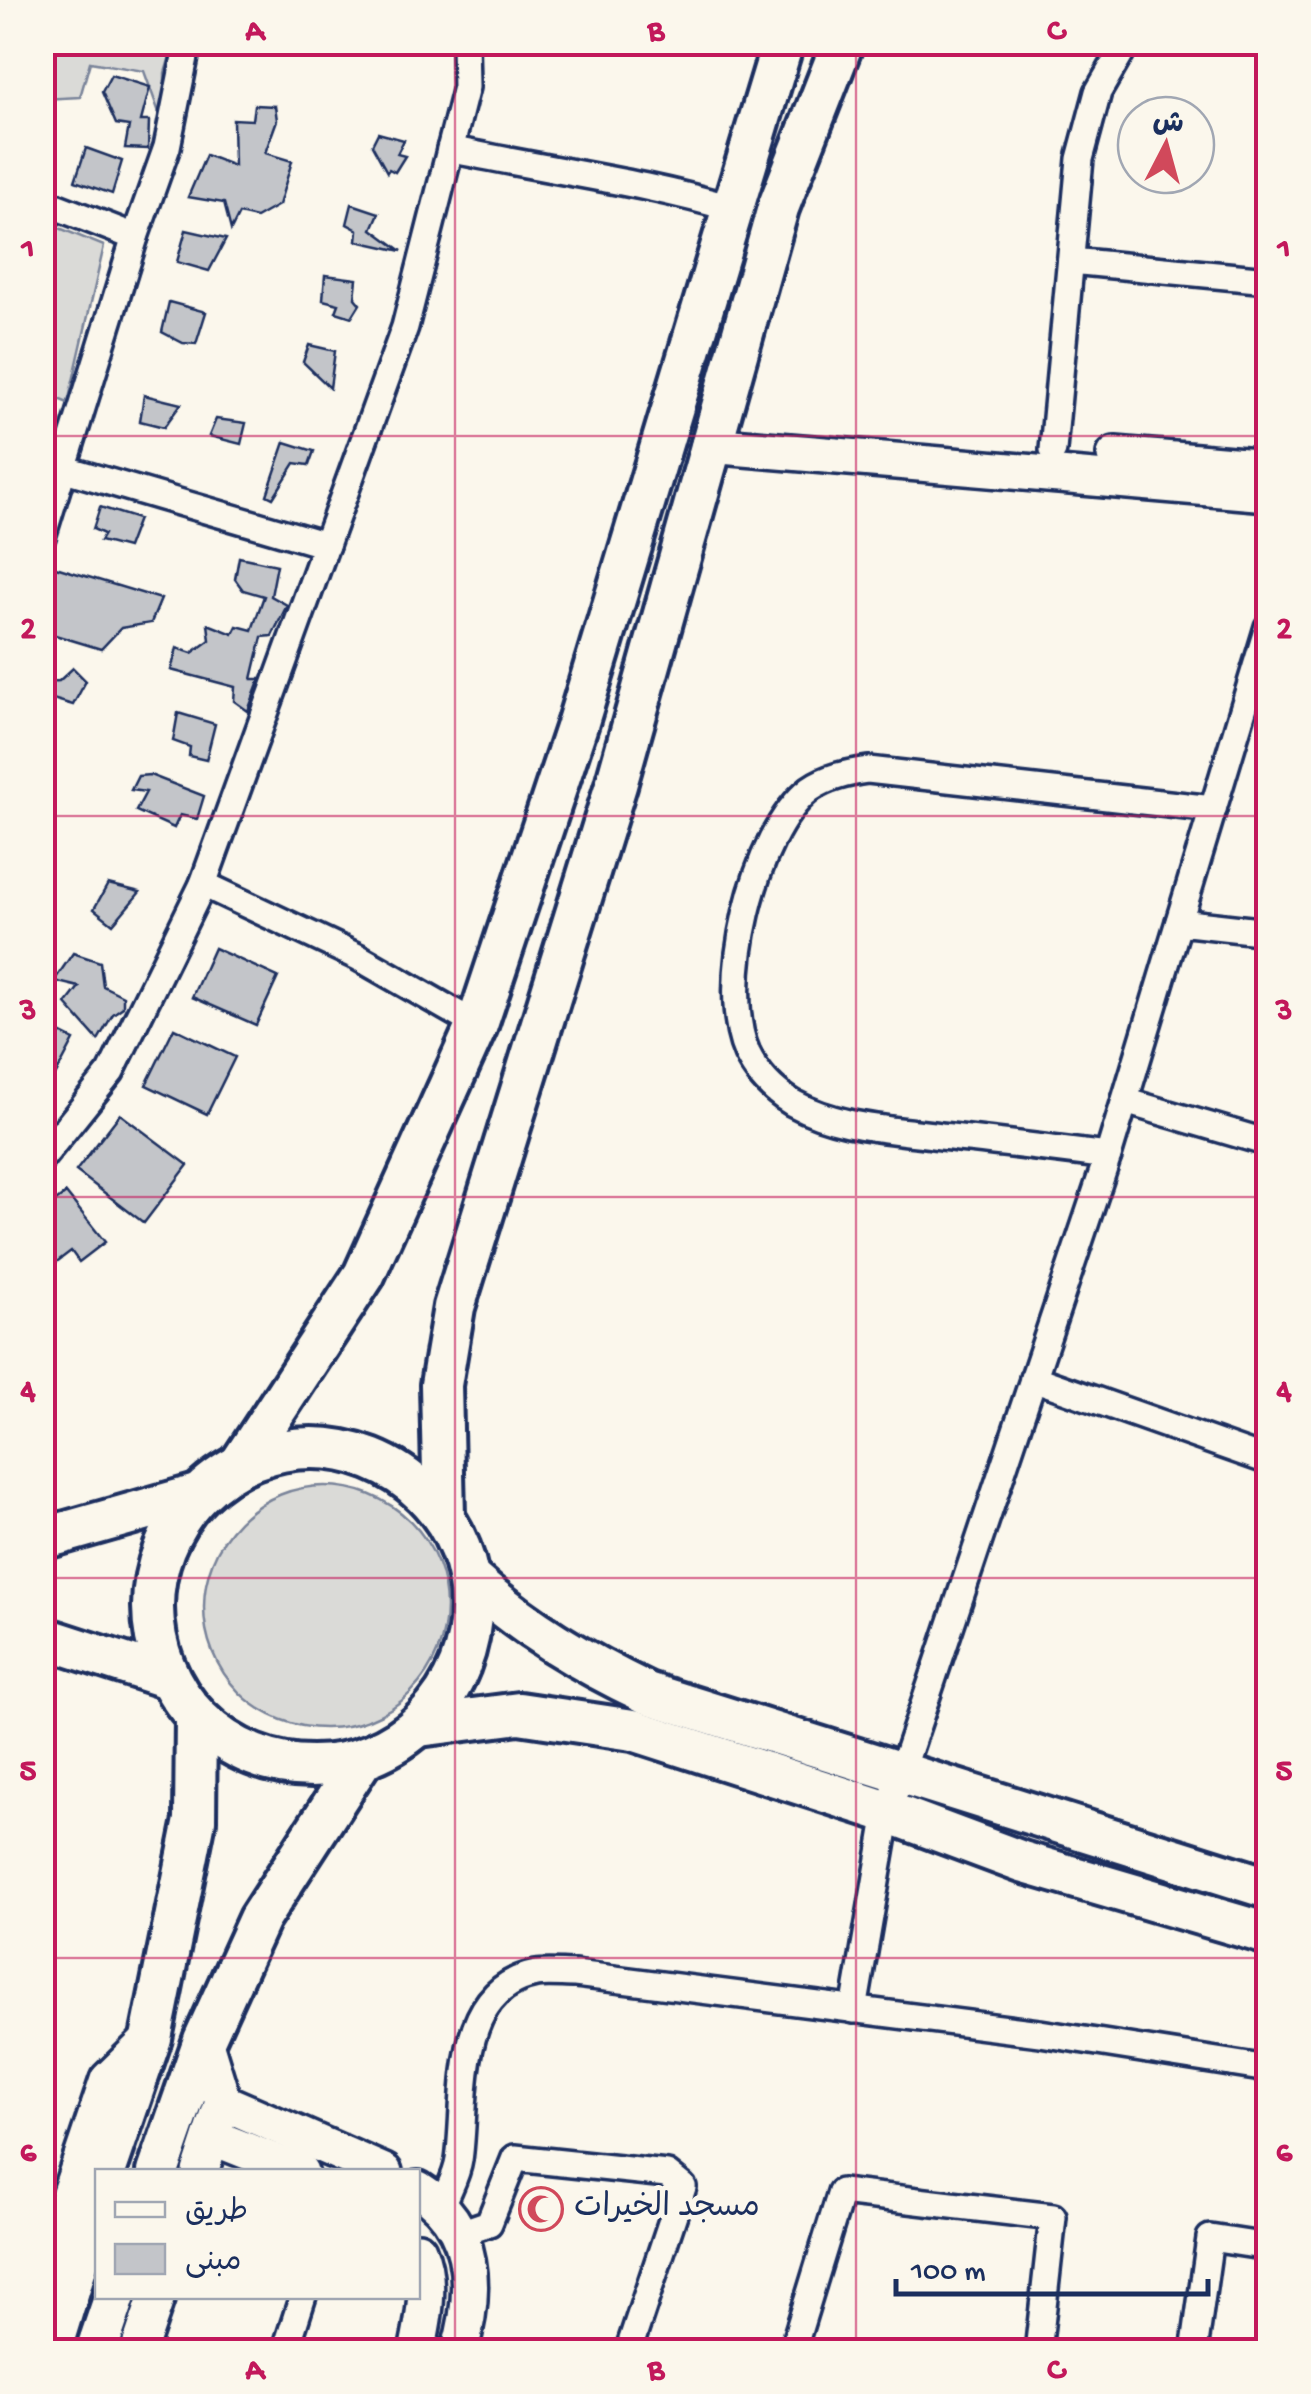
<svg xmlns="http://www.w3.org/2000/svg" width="1311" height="2394" font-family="'Gochi Hand','Playpen Sans Arabic',sans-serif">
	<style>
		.green { fill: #dadad7; stroke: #7a849a; stroke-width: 2.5 }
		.building { fill: #c3c5c9; stroke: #1b2f5e; stroke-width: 2.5 }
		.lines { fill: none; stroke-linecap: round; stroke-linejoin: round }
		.street-casing { stroke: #1b2f5e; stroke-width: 32 }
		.secondary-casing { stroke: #1b2f5e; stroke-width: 42 }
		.primary-casing { stroke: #1b2f5e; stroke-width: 48 }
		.street { stroke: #fbf7ec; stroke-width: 25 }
		.secondary { stroke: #fbf7ec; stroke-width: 35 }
		.primary { stroke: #fbf7ec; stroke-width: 40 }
		.grid { fill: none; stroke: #c2185b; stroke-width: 2.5; stroke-opacity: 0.55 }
		.labels { text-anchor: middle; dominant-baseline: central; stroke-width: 10; stroke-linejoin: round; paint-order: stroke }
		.poi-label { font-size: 32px; fill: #1b2f5e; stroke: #fbf7ec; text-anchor: start }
		.neatline { fill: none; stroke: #c2185b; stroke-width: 4 }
		.grid-label { font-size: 32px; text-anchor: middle; font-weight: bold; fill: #c2185b }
	</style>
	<rect width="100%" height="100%" fill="#fbf7ec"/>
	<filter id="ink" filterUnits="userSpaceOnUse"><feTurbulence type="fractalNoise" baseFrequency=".01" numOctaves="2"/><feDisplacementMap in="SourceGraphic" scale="20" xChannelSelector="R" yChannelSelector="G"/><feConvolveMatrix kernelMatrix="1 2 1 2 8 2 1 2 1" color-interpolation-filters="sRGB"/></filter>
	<g filter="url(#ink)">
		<g class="green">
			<polygon points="43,43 174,43 165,73 165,129 144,71 90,62 80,97 43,99"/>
			<polygon points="42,221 104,246 68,403 43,393"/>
			<circle cx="325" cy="1607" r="121"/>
		</g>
		<g class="building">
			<polygon points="111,75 150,87 141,121 149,121 148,149 125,148 129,126 116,124 102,92"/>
			<polygon points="254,105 275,106 277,120 265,153 292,161 279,205 256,218 239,214 231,230 224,203 188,197 206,155 234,166 233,119 252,120"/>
			<polygon points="378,133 404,140 397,154 405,156 395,172 389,169 387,172 372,145"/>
			<polygon points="86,148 122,161 112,194 75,181"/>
			<polygon points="352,204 379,213 372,229 402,251 357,241 358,230 347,224"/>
			<polygon points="186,230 226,239 209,271 177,262"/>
			<polygon points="325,275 357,279 355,298 360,304 352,317 336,312 339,304 323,300"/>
			<polygon points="169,302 206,312 196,344 183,343 162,332"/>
			<polygon points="309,345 335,351 330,388 303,362"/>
			<polygon points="144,395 181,404 164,427 140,421"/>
			<polygon points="216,419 246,423 241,444 209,436"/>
			<polygon points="285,442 314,451 309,465 295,463 273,498 267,495"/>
			<polygon points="100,507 138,519 127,548 100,541 104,534 93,529"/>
			<polygon points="239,557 277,565 271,596 287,605 272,636 262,637 252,679 260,679 248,711 234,701 235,687 171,670 177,648 192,653 210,640 208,624 233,634 237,626 252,630 264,596 243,590 235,579"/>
			<polygon points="49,565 161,599 151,623 121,628 101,649 42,631"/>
			<polygon points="73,668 86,681 73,705 42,696 47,682 59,681"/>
			<polygon points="178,713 215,724 206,760 189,756 190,747 173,741"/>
			<polygon points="150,775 204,796 197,819 180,815 174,828 136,811 146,792 131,790 138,776"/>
			<polygon points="108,884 140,892 113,924 94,909"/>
			<polygon points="214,948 278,977 256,1025 192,997"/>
			<polygon points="73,953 100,962 103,986 123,996 123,1007 113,1014 98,1040 66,1004 79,987 54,981"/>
			<polygon points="42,1024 74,1040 56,1074 42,1067"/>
			<polygon points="174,1028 235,1057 207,1114 146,1085"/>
			<polygon points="120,1114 188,1165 144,1223 76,1171"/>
			<polygon points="66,1193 105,1242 79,1262 71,1251 42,1273 42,1212"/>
		</g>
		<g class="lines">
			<g class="street-casing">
				<g id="street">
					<path d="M450,149c95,21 191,32 284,60"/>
					<polyline points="42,201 135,237"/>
					<polyline points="1071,261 1268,280"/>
					<polyline points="1053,450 1080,159 1098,92 1127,42"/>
					<polyline points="65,469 326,545"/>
					<polyline points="42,537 135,237 167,147 188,42"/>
					<polyline points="203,884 358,957 477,1025"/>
					<polyline points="1179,922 1268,932"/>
					<polyline points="1125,1101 1268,1143"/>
					<path d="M1108,1156c-55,-7 -111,-14 -167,-20 -50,-7 -103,-8 -148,-33 -20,-12 -36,-29 -46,-50 -29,-66 6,-219 63,-264 17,-12 38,-16 58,-19l345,39"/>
					<polyline points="42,1158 111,1072 203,884 405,327 466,87 465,42"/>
					<polyline points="1033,1378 1268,1461"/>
					<polyline points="854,2010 888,1812 1108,1156 1268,627"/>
					<path d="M443,2204c5,-14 14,-29 16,-44 9,-60 -7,-170 77,-186 12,-2 26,0 39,0l465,59 228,36"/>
					<polyline points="457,2234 489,2223 515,2158 667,2174 683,2187 628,2352"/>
					<polyline points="285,2352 303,2296"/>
					<polyline points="792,2352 841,2192 1053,2217 1038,2352"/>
					<polyline points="1194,2352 1210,2238 1268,2247"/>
				</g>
			</g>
			<g class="secondary-casing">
				<g id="secondary">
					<polyline points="709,445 1268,493"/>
					<polyline points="1115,455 1268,468"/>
					<polyline points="223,2102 384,2172"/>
					<polyline points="212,2137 300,2172"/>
					<polyline points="200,2172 223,2102 204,2040"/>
					<path d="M418,2189c59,36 59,102 41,163"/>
					<polyline points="42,2276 108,2080 151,2038"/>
					<polyline points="138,2352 157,2296"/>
					<path d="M417,2352c7,-33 15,-71 1,-102"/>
				</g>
			</g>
			<g class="primary-casing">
				<g id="primary">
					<circle cx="312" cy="1607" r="159"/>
					<polyline points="241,1463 364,1275 477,1025 578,722 783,42"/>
					<polyline points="444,1516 441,1385 454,1307 616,785 778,208 843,42"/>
					<polyline points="42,1539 197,1495"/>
					<path d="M470,1579c54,49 112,83 177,114l621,195"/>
					<polyline points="42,1637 165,1677"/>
					<polyline points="419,1726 519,1713 633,1730 888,1812 1022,1862 1268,1934"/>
					<polyline points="105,2172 151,2038 195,1820 196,1717"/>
					<polyline points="158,2172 204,2040 259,1919 361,1761"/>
					<polyline points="50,2352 98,2195"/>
					<polyline points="96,2352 115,2296"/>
				</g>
			</g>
			<use href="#street" class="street"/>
			<use href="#secondary" class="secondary"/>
			<use href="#primary" class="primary"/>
		</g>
	</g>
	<path class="grid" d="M455,42v2310M856,42v2310M42,436h1226M42,816h1226M42,1197h1226M42,1578h1226M42,1958h1226"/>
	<defs>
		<g id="mosque-ring" transform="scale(2.25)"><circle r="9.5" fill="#fbf7ec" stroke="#d1495b" stroke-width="1.5"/><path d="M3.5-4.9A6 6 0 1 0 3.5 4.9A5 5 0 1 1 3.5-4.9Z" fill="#d1495b"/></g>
	</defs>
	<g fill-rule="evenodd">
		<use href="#mosque-ring" x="541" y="2209"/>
	</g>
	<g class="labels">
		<g class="poi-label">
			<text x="574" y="2209">مسجد الخيرات</text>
		</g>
	</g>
	<rect width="1311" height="2394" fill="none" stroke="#fbf7ec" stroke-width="110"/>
	<rect x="95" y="2169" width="325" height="130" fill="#fbf7ec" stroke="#a1a7b3" stroke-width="2.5"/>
	<rect x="115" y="2202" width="50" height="15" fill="#fbf7ec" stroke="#a1a7b3" stroke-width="2.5"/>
	<text x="185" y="2219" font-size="30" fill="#1b2f5e">طريق</text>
	<rect x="115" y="2244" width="50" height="30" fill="#c3c5c9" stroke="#a1a7b3" stroke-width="2.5"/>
	<text x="185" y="2269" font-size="30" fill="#1b2f5e">مبنى</text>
	<g transform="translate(1166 145) rotate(6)"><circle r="48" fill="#fbf7ec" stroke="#a1a7b3" stroke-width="2.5"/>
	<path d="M0-8L18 38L0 25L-18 38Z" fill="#d1495b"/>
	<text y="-15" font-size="28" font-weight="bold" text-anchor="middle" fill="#1b2f5e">ش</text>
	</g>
	<path d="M896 2279v15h312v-15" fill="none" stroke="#1b2f5e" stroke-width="5"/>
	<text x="911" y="2279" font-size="30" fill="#1b2f5e" stroke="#fbf7ec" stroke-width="8" paint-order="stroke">100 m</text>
	<rect x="55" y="55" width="1201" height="2284" class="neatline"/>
	<g class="grid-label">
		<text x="255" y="39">A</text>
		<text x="656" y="39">B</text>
		<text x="1056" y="39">C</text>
		<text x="28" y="257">1</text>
		<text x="1284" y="257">1</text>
		<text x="28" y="637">2</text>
		<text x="1284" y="637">2</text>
		<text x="28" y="1018">3</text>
		<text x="1284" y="1018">3</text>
		<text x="28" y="1399">4</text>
		<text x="1284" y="1399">4</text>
		<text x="28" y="1779">5</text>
		<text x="1284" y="1779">5</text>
		<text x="28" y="2160">6</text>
		<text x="1284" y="2160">6</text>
		<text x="255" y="2378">A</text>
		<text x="656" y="2378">B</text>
		<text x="1056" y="2378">C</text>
	</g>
</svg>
